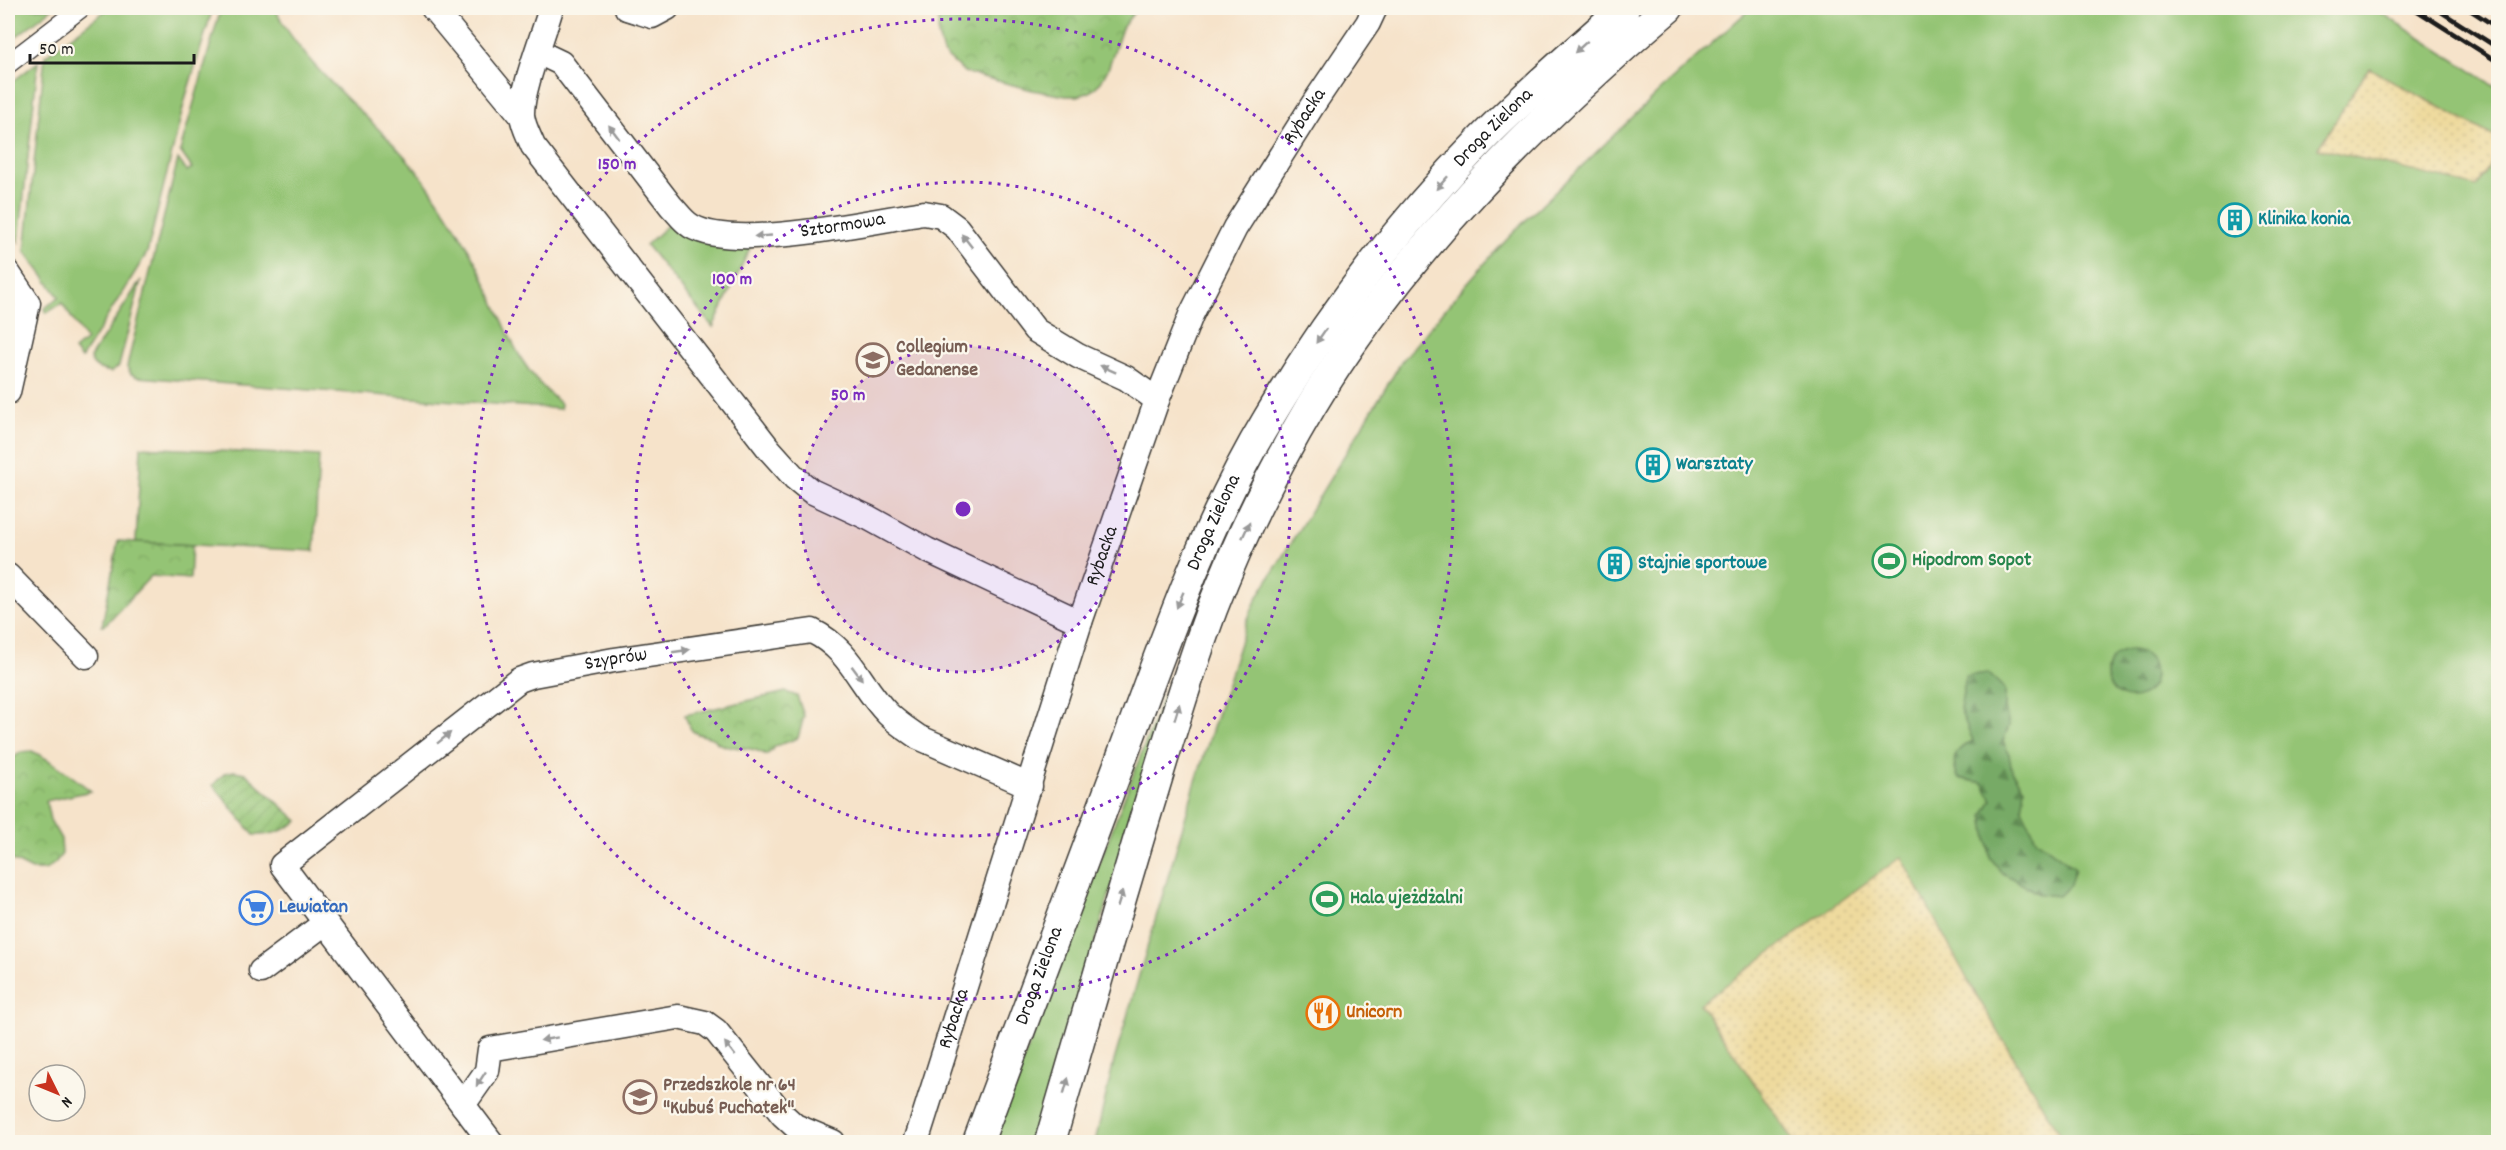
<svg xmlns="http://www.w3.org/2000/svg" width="2506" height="1150" font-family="Dekko,sans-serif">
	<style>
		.grass { fill: #94c474; stroke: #587048; stroke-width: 1.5 }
		.forest { fill: url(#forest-firs); stroke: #4a6341; stroke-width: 1.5 }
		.sand { fill: url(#sand-dots); stroke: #857b5d; stroke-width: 1.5 }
		.park { fill: url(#park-crowns); stroke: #587048; stroke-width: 1.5 }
		.garden { fill: url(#garden-furrows); stroke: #587048; stroke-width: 1.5 }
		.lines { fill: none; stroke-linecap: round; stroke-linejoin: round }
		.pedestrian-casing { stroke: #3d3a36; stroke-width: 21 }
		.minor-casing { stroke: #3d3a36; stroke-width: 27 }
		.tertiary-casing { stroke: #3d3a36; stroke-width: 33 }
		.pedestrian { stroke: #fff; stroke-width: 18 }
		.minor { stroke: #fff; stroke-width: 24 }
		.tertiary { stroke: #fff; stroke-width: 30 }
		.rail { stroke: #1c1c1c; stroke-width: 4.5 }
		.oneway { fill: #999 }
		.ring { fill: none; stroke: #7b2cbf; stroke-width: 3; stroke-dasharray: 3 6 }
		.labels { text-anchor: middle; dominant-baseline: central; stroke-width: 4.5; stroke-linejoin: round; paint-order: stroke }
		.street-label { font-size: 20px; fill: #1c1c1c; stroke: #fbf7ec }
		.culture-label { font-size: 20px; font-weight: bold; fill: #0d838f; stroke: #fbf7ec; text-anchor: start }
		.education-label { font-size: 20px; font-weight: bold; fill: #785e54; stroke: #fbf7ec; text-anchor: start }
		.leisure-label { font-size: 20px; font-weight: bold; fill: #27864d; stroke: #fbf7ec; text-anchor: start }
		.shop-label { font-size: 20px; font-weight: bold; fill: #366cbe; stroke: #fbf7ec; text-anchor: start }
		.food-label { font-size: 20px; font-weight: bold; fill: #c56008; stroke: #fbf7ec; text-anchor: start }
		.centre { fill: #7b2cbf; stroke: #fbf7ec; stroke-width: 3 }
		.ring-label { font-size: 18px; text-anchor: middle; font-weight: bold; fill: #7b2cbf; stroke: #fbf7ec; stroke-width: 4.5; stroke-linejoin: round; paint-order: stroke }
	</style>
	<defs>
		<pattern id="forest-firs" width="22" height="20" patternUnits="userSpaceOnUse" patternTransform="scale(1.5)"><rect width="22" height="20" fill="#7a6"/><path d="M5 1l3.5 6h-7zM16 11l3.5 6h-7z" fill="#618a53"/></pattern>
		<pattern id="sand-dots" width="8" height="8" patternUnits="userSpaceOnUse" patternTransform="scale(1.5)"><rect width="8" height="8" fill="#eeda9e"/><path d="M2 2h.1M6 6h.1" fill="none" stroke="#ccba88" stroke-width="1.8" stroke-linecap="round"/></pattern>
		<pattern id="park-crowns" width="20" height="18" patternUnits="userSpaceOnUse" patternTransform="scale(1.5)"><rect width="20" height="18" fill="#94c474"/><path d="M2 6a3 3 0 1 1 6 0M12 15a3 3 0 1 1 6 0" fill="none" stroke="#7fa864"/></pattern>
		<pattern id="garden-furrows" width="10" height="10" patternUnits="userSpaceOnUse" patternTransform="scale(1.5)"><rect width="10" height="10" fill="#94c474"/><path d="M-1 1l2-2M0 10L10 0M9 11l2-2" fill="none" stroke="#7fa864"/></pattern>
	</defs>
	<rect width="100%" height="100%" fill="#fbf7ec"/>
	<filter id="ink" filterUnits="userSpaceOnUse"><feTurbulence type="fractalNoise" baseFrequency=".0167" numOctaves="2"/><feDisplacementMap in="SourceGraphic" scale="12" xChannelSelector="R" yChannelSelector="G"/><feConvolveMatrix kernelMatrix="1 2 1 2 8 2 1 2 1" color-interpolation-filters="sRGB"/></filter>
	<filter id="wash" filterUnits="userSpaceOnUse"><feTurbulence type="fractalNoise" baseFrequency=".008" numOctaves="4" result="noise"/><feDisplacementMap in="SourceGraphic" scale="24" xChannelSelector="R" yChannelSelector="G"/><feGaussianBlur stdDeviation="1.35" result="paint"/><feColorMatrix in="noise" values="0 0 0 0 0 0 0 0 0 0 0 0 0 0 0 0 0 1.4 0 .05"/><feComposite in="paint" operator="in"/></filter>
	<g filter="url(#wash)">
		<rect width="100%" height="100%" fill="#f6e3ca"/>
		<g class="grass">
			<polygon points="8,8 53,8 8,43"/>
			<polygon points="109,8 213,8 186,96 147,253 81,359 74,350 86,340 62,303 47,313 44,309 59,297 25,251 45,56"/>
			<path d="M221,8h54c31,67 111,116 154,179 21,29 46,70 60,103 22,48 29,78 72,114l-1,5 -423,-32 -6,-3 -4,-7 1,-5 50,-203 9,12 5,-3 -12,-17z"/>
			<path d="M1751,8h623l124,80v1054h-1403l19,-81 82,-280 51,-160 10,-23 145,-237c39,-47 77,-94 120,-137l149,-144z"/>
			<polygon points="38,62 19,242 8,227 8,85"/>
			<polygon points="669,224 702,241 751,246 713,327 646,245"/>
			<path d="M141,280l-22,86 -8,6c-10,-2 -19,-4 -21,-14z"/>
			<polygon points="141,447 319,456 314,551 136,542"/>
			<polygon points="1166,689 1170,691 1036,1142 992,1142"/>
		</g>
		<g class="forest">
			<circle cx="2131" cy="674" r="24"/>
			<path d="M1988,673l17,16v19l4,18 -6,15 6,13 3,17 13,17 -3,21 15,31 38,28 -5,17 -11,11 -20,-2 -38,-22 -11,-15 -7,-42 9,-15 -9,-17 -25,-5c-7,-20 -5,-28 15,-37l-13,-32 6,-33z"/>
		</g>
		<g class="sand">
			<polygon points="2369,68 2498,139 2498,151 2477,187 2318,148"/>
			<polygon points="1901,857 1971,986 2064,1142 1794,1142 1700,1004"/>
		</g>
		<g class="park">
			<polygon points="939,8 1137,8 1122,28 1108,69 1101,82 1090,92 1078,96 1066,96 1032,90 964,72 943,53 938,35"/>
			<polygon points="118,541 192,545 190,579 151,576 104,626 102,626"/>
			<path d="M786,692l11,4 7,20 -6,22 -22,8 -9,9c-16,-10 -34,-5 -47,-11 -8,-4 0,-3 -8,-6 -19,-6 -20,-2 -27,-23z"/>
			<path d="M32,751c22,11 40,25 59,40l-45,10 4,19 11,19 1,15 -7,9 -10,7h-13l-24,-12v-96l13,-10z"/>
		</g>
		<path class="garden" d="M234,771l11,2 53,48c-13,10 -27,15 -44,14l-41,-50 12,-12z"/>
	</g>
	<g filter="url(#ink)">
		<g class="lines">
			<g class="pedestrian-casing">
				<polyline id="pedestrian" points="8,64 81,8"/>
			</g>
			<g class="minor-casing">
				<g id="minor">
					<polyline points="433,8 522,116"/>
					<path d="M551,8c-7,26 -30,82 -29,107 1,11 7,21 11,31l236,303 26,29 16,13 58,27 58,32 153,72"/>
					<polyline points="627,8 652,16 667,8"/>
					<path id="s1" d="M538,52l23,11 110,143c6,6 12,15 20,20 43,26 180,-5 233,-13l17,3 16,12 78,102 43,26 48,22 31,22"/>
					<polyline points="8,273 28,303 8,392"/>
					<polyline points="8,576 86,656"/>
					<polyline points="261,971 325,923"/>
					<polyline points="463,1105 487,1071 490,1049 678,1017 705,1023 716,1031 783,1115 795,1126 833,1142"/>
					<path id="s2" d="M491,1142l-209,-277 237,-185 14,-5 81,-15 198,-29c39,19 48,55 76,83 9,9 20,16 30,23l112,49"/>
					<path id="s3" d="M916,1142l164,-520 77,-222 34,-85 44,-87 79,-125 54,-80 7,-15"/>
				</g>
			</g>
			<g class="tertiary-casing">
				<g id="tertiary">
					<path id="s4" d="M978,1142c50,-133 99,-266 149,-399 41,-110 80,-223 141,-324 60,-101 132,-196 214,-280 45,-46 95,-88 142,-131"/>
					<path d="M1050,1142c33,-114 66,-229 101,-344 19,-63 38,-127 61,-189 27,-70 61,-139 99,-203 92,-154 221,-282 357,-398"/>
				</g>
			</g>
			<use href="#pedestrian" class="pedestrian"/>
			<use href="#minor" class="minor"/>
			<use href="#tertiary" class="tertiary"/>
			<g class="rail">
				<polyline points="2413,8 2498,62"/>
				<polyline points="2435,8 2498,48"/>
				<polyline points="2467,8 2498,28"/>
				<polyline points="2491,8 2498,12"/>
			</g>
		</g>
		<defs><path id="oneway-solid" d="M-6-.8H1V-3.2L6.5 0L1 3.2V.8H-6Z" transform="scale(1.5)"/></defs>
		<g class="oneway">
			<use href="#oneway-solid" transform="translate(1581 47) rotate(138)"/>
			<use href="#oneway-solid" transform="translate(614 132) rotate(-127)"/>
			<use href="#oneway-solid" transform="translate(1442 183) rotate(132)"/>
			<use href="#oneway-solid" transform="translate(763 236) rotate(177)"/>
			<use href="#oneway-solid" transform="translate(967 241) rotate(-128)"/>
			<use href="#oneway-solid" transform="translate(1321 336) rotate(125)"/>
			<use href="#oneway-solid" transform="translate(1108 369) rotate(-156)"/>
			<use href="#oneway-solid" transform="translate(1246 530) rotate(-65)"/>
			<use href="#oneway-solid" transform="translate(1180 600) rotate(113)"/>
			<use href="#oneway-solid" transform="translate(681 651) rotate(-8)"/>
			<use href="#oneway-solid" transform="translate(857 673) rotate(53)"/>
			<use href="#oneway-solid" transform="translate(1177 712) rotate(-73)"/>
			<use href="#oneway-solid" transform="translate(444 738) rotate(-39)"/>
			<use href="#oneway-solid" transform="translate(1120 899) rotate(-73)"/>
			<use href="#oneway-solid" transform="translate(549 1039) rotate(170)"/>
			<use href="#oneway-solid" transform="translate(730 1049) rotate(-128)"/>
			<use href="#oneway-solid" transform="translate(481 1079) rotate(123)"/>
			<use href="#oneway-solid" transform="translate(1066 1086) rotate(-74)"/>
		</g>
	</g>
	<circle cx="963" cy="509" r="163" fill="#7b2cbf" fill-opacity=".12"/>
	<g class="ring">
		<circle cx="963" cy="509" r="163"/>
		<circle cx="963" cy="509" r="327"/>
		<circle cx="963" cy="509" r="490"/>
	</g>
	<defs>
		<g id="building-ring" transform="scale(1.725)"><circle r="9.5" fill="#fbf7ec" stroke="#0f9aa8" stroke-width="1.5"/><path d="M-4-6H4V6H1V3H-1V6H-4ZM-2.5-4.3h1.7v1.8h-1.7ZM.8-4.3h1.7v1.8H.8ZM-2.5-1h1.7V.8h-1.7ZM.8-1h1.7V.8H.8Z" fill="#0f9aa8"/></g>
		<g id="school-ring" transform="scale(1.725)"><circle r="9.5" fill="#fbf7ec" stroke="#8d6e63" stroke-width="1.5"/><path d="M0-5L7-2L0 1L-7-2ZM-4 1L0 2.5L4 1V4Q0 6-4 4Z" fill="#8d6e63"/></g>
		<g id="stadium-ring" transform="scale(1.725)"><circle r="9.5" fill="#fbf7ec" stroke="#2e9e5b" stroke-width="1.5"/><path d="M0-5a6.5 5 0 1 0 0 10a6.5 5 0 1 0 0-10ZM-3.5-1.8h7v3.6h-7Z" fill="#2e9e5b"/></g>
		<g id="supermarket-ring" transform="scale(1.725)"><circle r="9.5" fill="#fbf7ec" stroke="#3f7fe0" stroke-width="1.5"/><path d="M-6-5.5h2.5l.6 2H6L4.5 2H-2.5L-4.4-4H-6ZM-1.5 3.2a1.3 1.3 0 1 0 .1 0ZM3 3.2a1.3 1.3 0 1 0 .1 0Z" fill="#3f7fe0"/></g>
		<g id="restaurant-ring" transform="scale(1.725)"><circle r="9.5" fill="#fbf7ec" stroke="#e8710a" stroke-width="1.5"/><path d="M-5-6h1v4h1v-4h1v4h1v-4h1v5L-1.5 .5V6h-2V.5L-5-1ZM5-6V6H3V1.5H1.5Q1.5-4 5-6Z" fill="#e8710a"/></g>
	</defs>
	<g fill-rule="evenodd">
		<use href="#building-ring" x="2235" y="220"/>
		<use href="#school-ring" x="873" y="360"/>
		<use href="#building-ring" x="1653" y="465"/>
		<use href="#stadium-ring" x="1889" y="561"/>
		<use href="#building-ring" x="1615" y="564"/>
		<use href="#stadium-ring" x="1327" y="899"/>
		<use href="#supermarket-ring" x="256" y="908"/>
		<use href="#restaurant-ring" x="1323" y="1013"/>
		<use href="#school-ring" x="640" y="1097"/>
	</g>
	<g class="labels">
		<g class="street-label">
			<text stroke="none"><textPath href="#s3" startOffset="1101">Rybacka</textPath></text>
			<text stroke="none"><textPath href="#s4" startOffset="1149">Droga Zielona</textPath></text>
			<text stroke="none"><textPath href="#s1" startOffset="388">Sztormowa</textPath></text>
			<text stroke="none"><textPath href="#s4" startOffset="663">Droga Zielona</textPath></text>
			<text stroke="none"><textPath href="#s3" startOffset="615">Rybacka</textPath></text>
			<text stroke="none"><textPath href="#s2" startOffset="747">Szyprów</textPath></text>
			<text stroke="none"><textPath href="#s4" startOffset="177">Droga Zielona</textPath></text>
			<text stroke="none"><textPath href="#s3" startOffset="129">Rybacka</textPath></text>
		</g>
		<g class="culture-label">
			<text x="2258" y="220">Klinika konia</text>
			<text x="1676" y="465">Warsztaty</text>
			<text x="1638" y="564">Stajnie sportowe</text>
		</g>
		<g class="education-label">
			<text x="896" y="348">Collegium<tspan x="896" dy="23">Gedanense</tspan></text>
			<text x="663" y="1086">Przedszkole nr 64<tspan x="663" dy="23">"Kubuś Puchatek"</tspan></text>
		</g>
		<g class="leisure-label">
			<text x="1912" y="561">Hipodrom Sopot</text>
			<text x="1350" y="899">Hala ujeżdżalni</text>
		</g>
		<g class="shop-label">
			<text x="279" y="908">Lewiatan</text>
		</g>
		<g class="food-label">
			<text x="1346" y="1013">Unicorn</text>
		</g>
	</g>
	<circle cx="963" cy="509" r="9" class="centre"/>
	<g class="ring-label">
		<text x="617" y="169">150 m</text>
		<text x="732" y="284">100 m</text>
		<text x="848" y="400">50 m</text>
	</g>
	<rect width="2506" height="1150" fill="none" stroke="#fbf7ec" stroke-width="30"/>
	<g transform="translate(57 1093) rotate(133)"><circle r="28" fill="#fbf7ec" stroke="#a29f99" stroke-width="1.5"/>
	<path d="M0-4.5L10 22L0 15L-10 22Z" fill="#c8321e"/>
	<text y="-9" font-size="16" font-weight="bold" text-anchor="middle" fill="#1c1c1c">N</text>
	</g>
	<path d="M30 54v9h164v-9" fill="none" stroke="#1c1c1c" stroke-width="3"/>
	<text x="39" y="54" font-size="18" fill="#1c1c1c" stroke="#fbf7ec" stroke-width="4.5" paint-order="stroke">50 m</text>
</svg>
